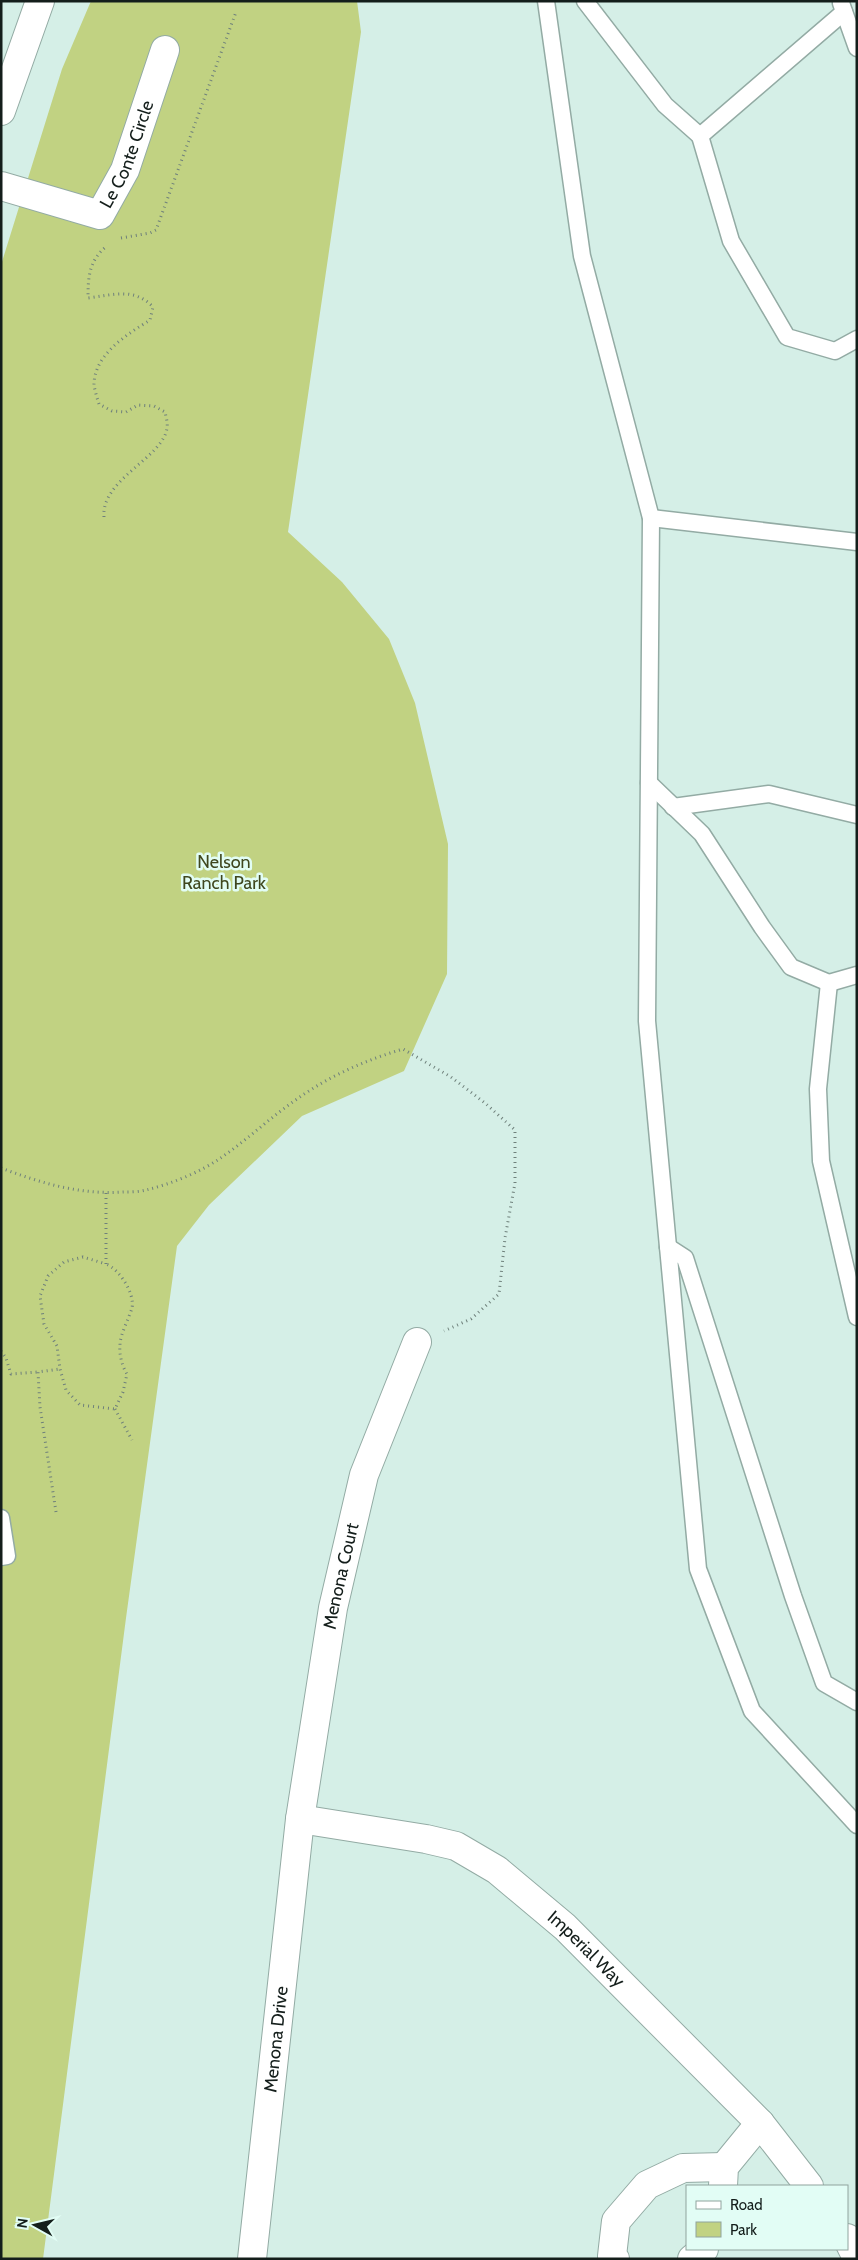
<svg xmlns="http://www.w3.org/2000/svg" width="858" height="2260" font-family="Cabin,sans-serif">
	<style>
		.green { fill: #c1d282 }
		.lines { fill: none; stroke-linecap: round; stroke-linejoin: round }
		.lane-casing { stroke: #93aba4; stroke-width: 19 }
		.street-casing { stroke: #93aba4; stroke-width: 30 }
		.path { stroke: #6f807b; stroke-width: 3; stroke-dasharray: 1 4; stroke-linecap: butt }
		.lane { stroke: #fff; stroke-width: 16 }
		.street { stroke: #fff; stroke-width: 28 }
		.labels { text-anchor: middle; dominant-baseline: central; stroke-width: 5; stroke-linejoin: round; paint-order: stroke }
		.street-label { font-size: 18px; fill: #141e1b; stroke: #e2fdf5 }
		.park-label { font-size: 18px; fill: #3f471e; stroke: #e2fdf5 }
	</style>
	<rect width="100%" height="100%" fill="#d5efe7"/>
	<polygon class="green" points="91,1 357,1 361,32 288,532 342,582 389,639 415,703 448,844 447,974 404,1071 302,1116 209,1205 177,1246 126,1618 43,2259 1,2259 1,265 62,69"/>
	<g class="lines">
		<g class="lane-casing">
			<g id="lane">
				<polyline points="546,1 582,256 651,518 647,1021 698,1569 752,1711 857,1825"/>
				<polyline points="585,1 665,105 700,136"/>
				<polyline points="841,3 857,48"/>
				<polyline points="844,12 700,136 731,241 787,337 835,351 857,339"/>
				<polyline points="651,518 857,542"/>
				<polyline points="649,783 702,834 762,927 791,967 829,983 857,975"/>
				<polyline points="673,807 769,794 857,815"/>
				<polyline points="829,983 818,1089 821,1161 857,1317"/>
				<polyline points="668,1247 685,1258 793,1596 824,1683 857,1702"/>
				<polyline points="1,1518 7,1556 1,1557"/>
			</g>
		</g>
		<g class="street-casing">
			<g id="street">
				<polyline points="1,111 40,1"/>
				<path id="s1" d="M1,186l99,29 25,-45 40,-120"/>
				<path id="s2" d="M300,1819l126,20 30,7 41,24 68,57 195,196 49,63"/>
				<polyline points="723,2186 724,2167 760,2123"/>
				<polyline points="847,2238 857,2258"/>
				<path id="s3" d="M252,2259l48,-440 33,-211 31,-133 53,-133"/>
				<polyline points="615,2259 612,2256 616,2221 647,2185 683,2168 724,2167"/>
				<polyline points="692,2259 704,2249"/>
			</g>
		</g>
		<g class="path">
			<polyline points="121,238 150,233 156,230 236,12"/>
			<path d="M104,517c-3,-38 59,-59 63,-89 1,-5 -1,-11 -2,-16l-11,-6 -16,-1 -12,7 -14,-1 -13,-7c-2,-6 -4,-13 -5,-19 0,-31 34,-51 56,-65l3,-13c-19,-20 -40,-12 -65,-9 0,-21 1,-38 19,-52"/>
			<path d="M1,1168c40,15 79,27 122,24 7,0 16,0 23,-2 25,-6 55,-18 76,-33 26,-18 49,-40 75,-58 32,-23 69,-39 106,-50l48,28 34,26 30,27v53l-10,55 -6,56 -28,25 -27,12"/>
			<path d="M106,1193v71l-23,-7 -19,5 -16,14 -8,20 4,28 13,22 3,23 6,21 14,15 35,4 8,-17 4,-18c-5,-8 -8,-20 -7,-29 0,-10 9,-27 12,-37 3,-15 -13,-39 -26,-44"/>
			<polyline points="1,1351 6,1358 11,1374 38,1372"/>
			<polyline points="115,1409 132,1440"/>
			<polyline points="56,1512 40,1407 38,1372 60,1369"/>
		</g>
		<use href="#lane" class="lane"/>
		<use href="#street" class="street"/>
	</g>
	<g class="labels">
		<g class="street-label">
			<text stroke="none"><textPath href="#s1" startOffset="170">Le Conte Circle</textPath></text>
			<text stroke="none"><textPath href="#s3" startOffset="689">Menona Court</textPath></text>
			<text stroke="none"><textPath href="#s2" startOffset="325">Imperial Way</textPath></text>
			<text stroke="none"><textPath href="#s3" startOffset="221">Menona Drive</textPath></text>
		</g>
		<g class="park-label">
			<text x="224" y="862">Nelson<tspan x="224" dy="21">Ranch Park</tspan></text>
		</g>
	</g>
	<rect width="858" height="2260" fill="none" stroke="#141e1b" stroke-width="5"/>
	<rect x="686" y="2185" width="162" height="65" fill="#e2fdf5" stroke="#90a49e"/>
	<rect x="696" y="2201" width="25" height="8" fill="#ffffff" stroke="#90a49e"/>
	<text x="730" y="2210" font-size="15" fill="#141e1b">Road</text>
	<rect x="696" y="2222" width="25" height="15" fill="#c1d282" stroke="#90a49e"/>
	<text x="730" y="2235" font-size="15" fill="#141e1b">Park</text>
	<g transform="translate(35 2225) rotate(278)" stroke="#e2fdf5" stroke-width="4" paint-order="stroke">
	<path d="M0-4L9 19L0 12L-9 19Z" fill="#141e1b"/>
	<text y="-8" font-size="14" font-weight="bold" text-anchor="middle" fill="#141e1b">N</text>
	</g>
</svg>
